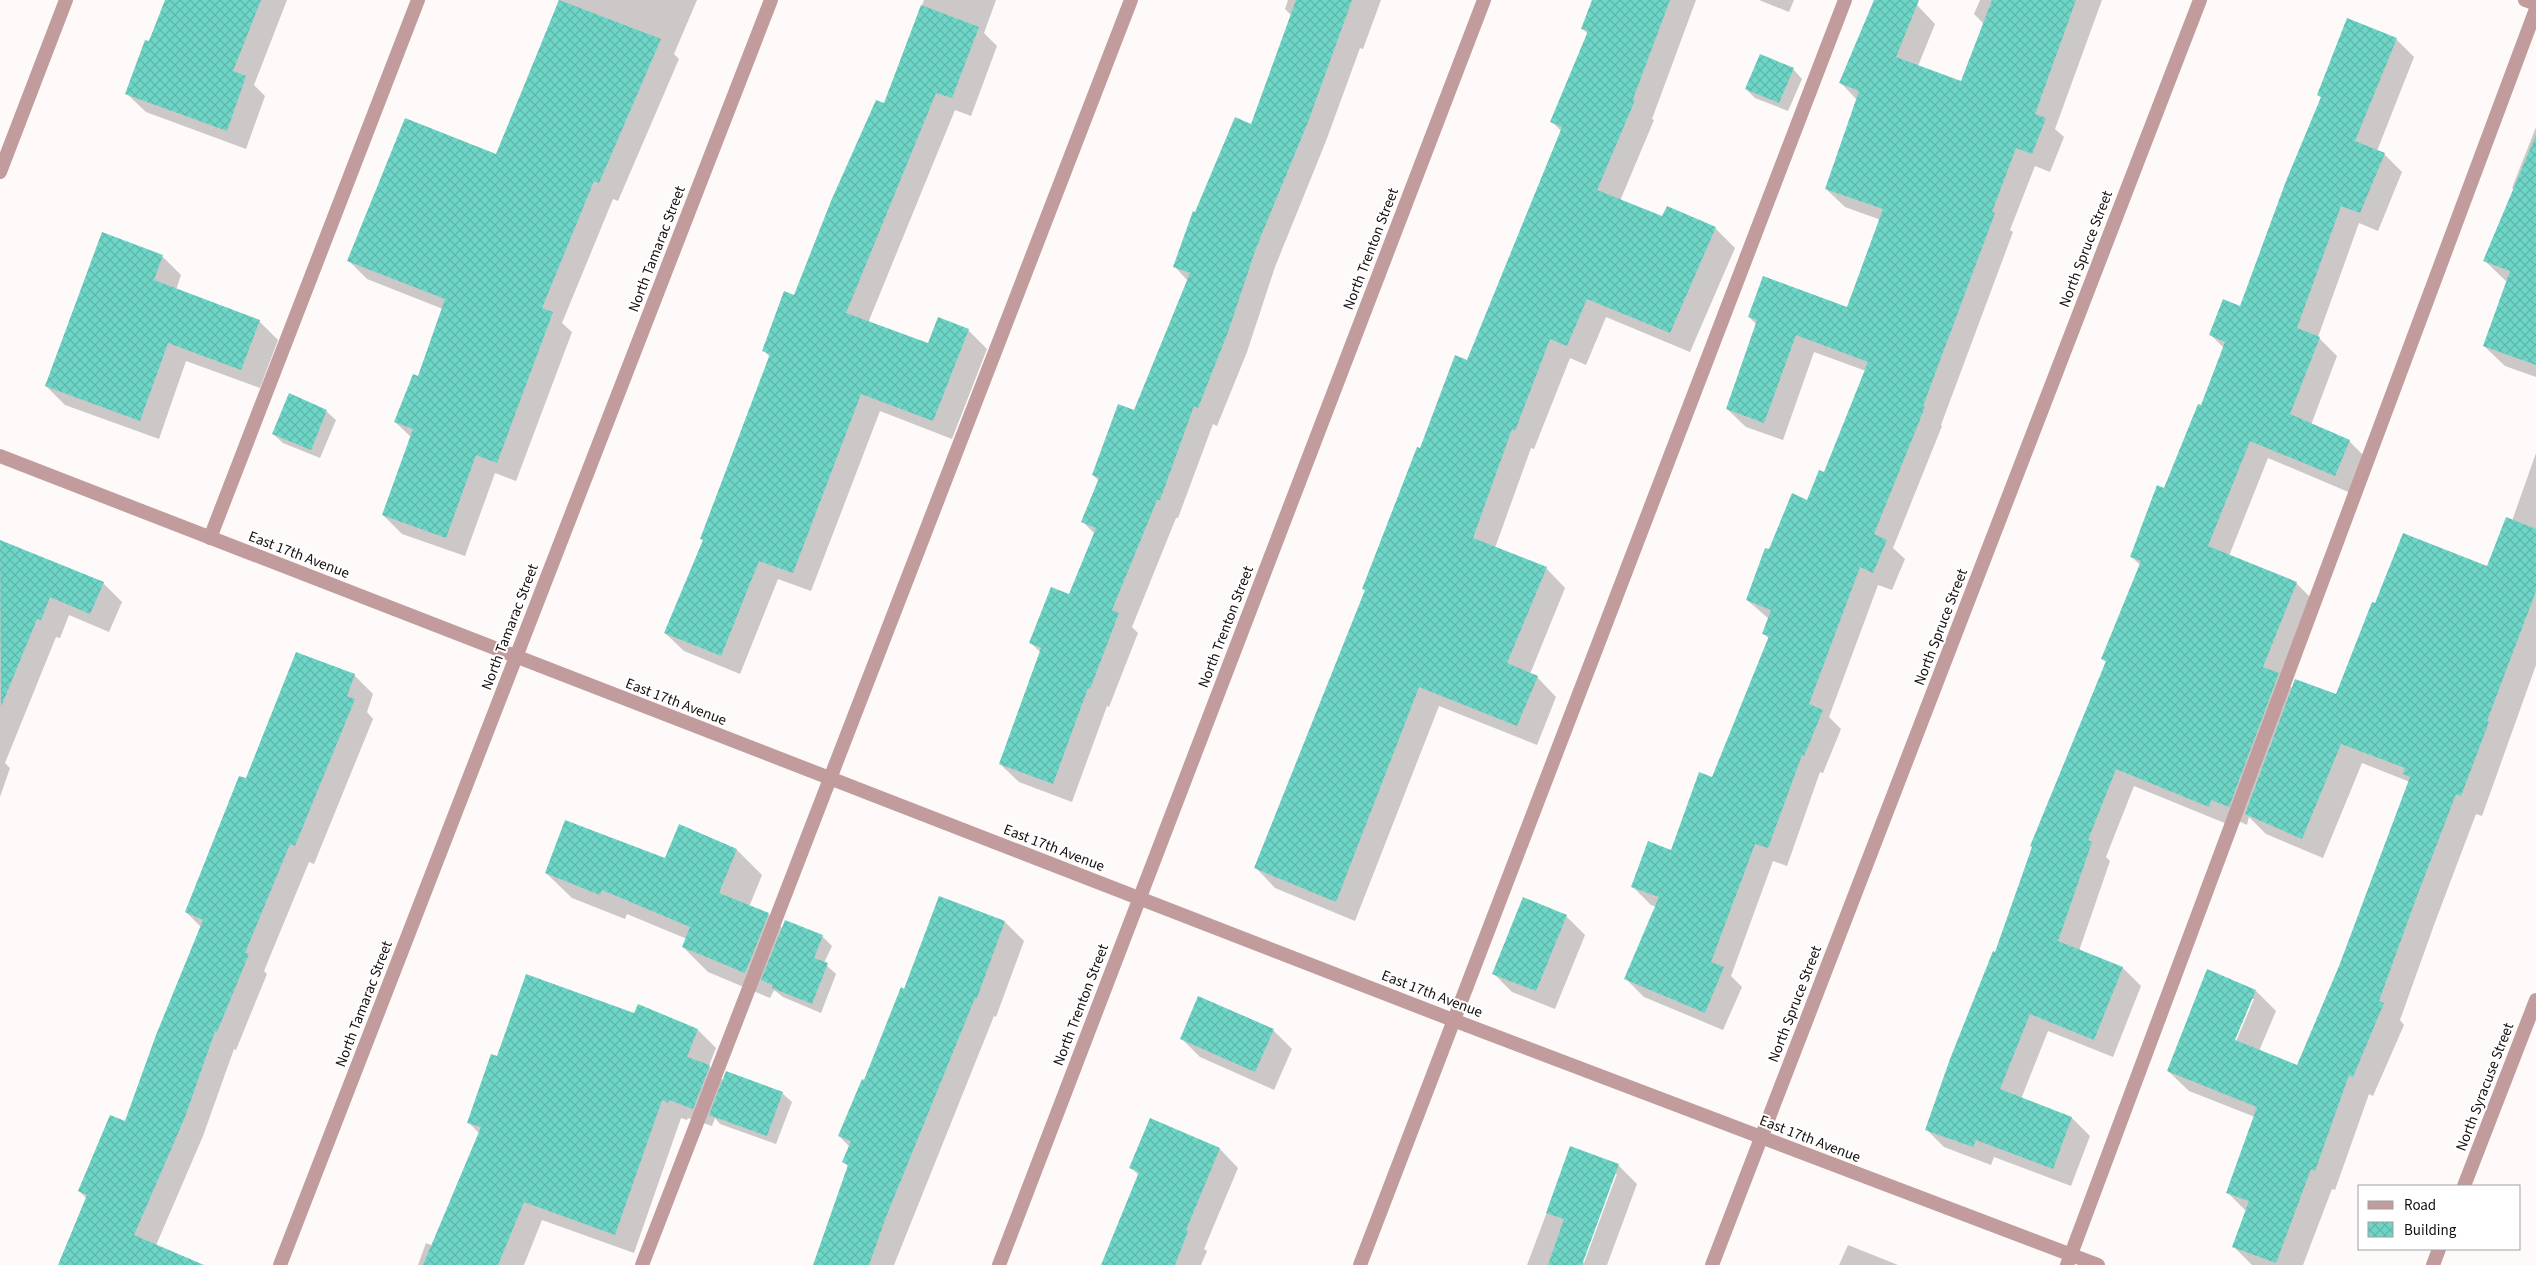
<svg xmlns="http://www.w3.org/2000/svg" width="2536" height="1265" font-family="'Source Sans 3',sans-serif">
	<style>
		.shadow { fill: #0003; fill-rule: evenodd }
		.building { fill: url(#building-cross-hatch) }
		.lines { fill: none; stroke-linecap: round; stroke-linejoin: round }
		.service { stroke: #c29c9c; stroke-width: 14 }
		.minor { stroke: #c29c9c; stroke-width: 14 }
		.tertiary { stroke: #c29c9c; stroke-width: 14 }
		.labels { text-anchor: middle; dominant-baseline: central; stroke-width: 4; stroke-linejoin: round; paint-order: stroke }
		.street-label { font-size: 15px; fill: #160e0e; stroke: #fff }
	</style>
	<defs>
		<pattern id="building-cross-hatch" width="8" height="8" patternUnits="userSpaceOnUse" patternTransform="scale(1.25)"><rect width="8" height="8" fill="#6ed6c7"/><path d="M0 0l8 8M0 8l8-8" fill="none" stroke="#5fb6aa"/></pattern>
	</defs>
	<rect width="100%" height="100%" fill="#fffafa"/>
	<g class="shadow">
		<polygon points="166,0 287,0 254,85 265,96 246,149 146,112 127,94"/>
		<polygon points="559,0 697,0 674,54 679,59 618,201 613,199 562,323 572,332 516,481 495,473 465,556 402,534 383,515 411,437 395,422 418,377 443,309 367,279 348,260 497,156"/>
		<polygon points="924,0 996,0 984,33 997,46 971,116 955,110 868,323 928,344 968,330 987,349 952,439 880,411 811,591 778,579 740,674 684,651 665,633 704,540 770,357 764,351 795,296 885,105"/>
		<polygon points="1288,0 1381,0 1363,49 1360,48 1326,141 1275,267 1247,352 1217,426 1213,424 1178,518 1176,518 1132,627 1138,633 1109,707 1107,706 1072,802 1019,782 1000,764 1041,653 1031,643 1069,595 1095,534 1083,522 1099,481 1093,475 1135,412 1188,281 1175,267 1196,214 1252,125 1292,16 1285,9"/>
		<polygon points="1593,0 1696,0 1652,119 1654,120 1620,201 1663,217 1667,207 1715,228 1735,248 1690,352 1606,317 1586,365 1570,358 1534,449 1531,448 1495,548 1546,568 1565,588 1530,674 1537,677 1556,697 1537,745 1439,706 1355,921 1275,888 1256,868 1366,591 1364,589 1421,450 1468,361 1562,132 1552,122 1588,34 1583,29"/>
		<polygon points="1759,0 1794,0 1789,12"/>
		<polygon points="1875,0 1904,0 1917,5 1935,24 1918,66 1962,82 1984,24 1974,14 1980,0 2102,0 2055,129 2064,137 2050,172 2035,166 2010,230 2013,232 1941,425 1942,426 1893,548 1905,559 1892,590 1878,585 1829,717 1841,729 1823,773 1820,772 1787,866 1773,861 1731,976 1742,987 1723,1030 1644,997 1626,979 1656,907 1651,905 1632,886 1672,852 1712,779 1769,639 1763,633 1769,619 1747,600 1770,551 1808,501 1825,474 1866,371 1814,352 1783,440 1746,427 1727,409 1757,325 1749,317 1848,308 1881,220 1845,207 1826,189 1857,100 1841,83"/>
		<path d="M2396,39l18,18 -37,94 7,3 18,18 -24,59 -19,-8 -41,114 19,19 -26,69 38,16 18,18 -14,35 -85,-36 -39,98 67,27 18,18 -31,78 10,10 43,6 39,-90 112,-37 25,-47 24,-68v212l-54,151 -6,-2 -42,111 -34,95 4,5 -31,71 -4,-2 -34,96 -3,-1 -29,76h-51l-19,-19 13,-35 -19,-19 28,-75 -66,-26 -21,-20 88,-80 20,20 -17,40 39,15 42,-100 70,-184 -48,-19 -39,95 -57,-24 -17,-17 -2,8 -17,-8 -3,7 -93,-38 -28,71 4,4 -31,90 44,17 18,18 -28,71 -65,-26 -27,68 51,19 18,18 -19,50 -77,-29 -3,8 -47,-18 -18,-18 70,-175 110,-292 -3,-3 37,-94 -8,-8 70,-151 22,-58 -13,-13 30,-28 81,-209 -4,-3zM2251,999h3l-20,47 -3,-1z"/>
		<polygon points="1793,69 1802,79 1788,111 1755,98 1746,89"/>
		<polygon points="2536,127 2536,377 2505,366 2484,346 2507,282 2484,260 2514,190 2512,188"/>
		<polygon points="162,256 181,275 176,290 259,321 278,340 260,388 186,361 159,439 65,405 46,386"/>
		<polygon points="326,411 336,420 320,458 283,443 273,434"/>
		<polygon points="3,542 103,583 122,602 109,632 69,615 60,638 56,637 5,763 10,768 0,797 0,551"/>
		<polygon points="354,675 373,694 367,712 373,719 314,864 309,862 264,971 267,974 236,1050 234,1049 203,1136 154,1250 162,1265 59,1265 87,1199 79,1191 125,1123 201,927 186,912 247,780"/>
		<polygon points="737,850 762,875 749,907 768,914 783,929 822,936 832,946 824,963 836,974 821,1013 783,997 774,990 770,998 708,972 683,947 687,939 627,914 625,919 572,898 546,873"/>
		<polygon points="939,898 1005,922 1024,941 996,1017 994,1016 894,1265 814,1265 849,1167 843,1162 850,1147 839,1136 905,990"/>
		<polygon points="1566,916 1585,935 1555,1009 1512,992 1493,973"/>
		<polygon points="635,1014 698,1030 716,1048 709,1066 724,1081 782,1093 792,1102 776,1144 720,1124 715,1118 712,1126 688,1118 687,1120 681,1118 634,1253 542,1220 524,1265 418,1265 426,1243 433,1246 480,1134 468,1122 498,1058"/>
		<polygon points="1273,1030 1292,1049 1274,1090 1200,1057 1181,1038"/>
		<path d="M1571,1148l47,17 19,19 -30,81h-80zM1614,1174h3l-33,89 -2,-1z"/>
		<polygon points="1220,1149 1238,1168 1204,1249 1207,1251 1201,1265 1102,1265 1139,1176 1131,1167"/>
		<polygon points="1848,1245 1898,1265 1839,1265"/>
	</g>
	<g class="building">
		<polygon points="165,0 261,0 233,71 246,76 227,131 125,94 145,40 149,41"/>
		<polygon points="559,0 661,39 599,183 594,181 542,308 553,312 497,463 476,455 446,538 382,515 413,429 394,422 413,374 418,376 445,299 347,261 405,118 496,154"/>
		<polygon points="1296,0 1352,0 1308,122 1256,248 1228,332 1198,408 1194,406 1160,500 1157,500 1112,610 1119,613 1090,689 1088,688 1053,784 999,764 1041,648 1029,643 1051,587 1069,594 1096,528 1081,522 1099,478 1092,475 1118,404 1134,410 1190,273 1173,267 1193,211 1195,212 1235,117 1251,124"/>
		<polygon points="1592,0 1670,0 1633,99 1635,100 1597,190 1662,216 1667,206 1716,227 1670,333 1587,299 1567,346 1550,339 1515,431 1512,429 1473,538 1547,567 1507,663 1538,676 1517,726 1419,687 1336,902 1254,868 1365,590 1362,589 1417,447 1420,448 1455,355 1467,360 1562,127 1550,122 1588,31 1581,29"/>
		<polygon points="1874,0 1919,0 1896,57 1961,81 1992,0 2076,0 2035,114 2046,118 2032,154 2016,148 1992,212 1995,213 1923,406 1925,407 1874,534 1887,540 1873,573 1860,567 1809,704 1823,710 1804,756 1802,755 1768,848 1755,844 1711,962 1724,967 1705,1013 1624,979 1659,897 1631,887 1648,841 1671,850 1699,772 1712,777 1769,636 1762,634 1771,610 1746,600 1765,548 1769,549 1792,493 1807,500 1819,470 1824,472 1868,362 1796,335 1764,423 1726,409 1757,320 1748,317 1763,276 1847,307 1883,209 1825,189 1859,91 1839,83"/>
		<polygon points="921,5 979,27 952,98 936,93 846,313 928,343 938,317 969,329 933,421 861,394 793,573 759,561 721,656 664,633 703,540 700,539 770,354 762,351 784,291 794,295 831,201 876,100 884,103"/>
		<polygon points="2347,18 2397,38 2355,141 2385,153 2360,213 2341,206 2297,328 2320,337 2290,414 2350,440 2335,476 2250,441 2208,546 2297,582 2263,667 2279,673 2229,807 2211,800 2209,807 2116,769 2088,840 2092,842 2058,941 2123,967 2094,1040 2030,1014 2000,1089 2072,1117 2053,1169 1976,1140 1973,1147 1925,1130 1950,1059 1993,951 1995,952 2032,847 2030,846 2106,661 2101,659 2141,561 2130,557 2157,485 2164,488 2198,404 2201,405 2225,342 2209,335 2223,299 2240,306 2286,181 2321,97 2317,95"/>
		<polygon points="1760,54 1794,68 1779,103 1745,89"/>
		<polygon points="2536,135 2536,365 2483,346 2510,271 2483,261"/>
		<polygon points="102,232 163,255 154,280 260,320 241,370 168,343 140,421 45,386"/>
		<polygon points="289,393 327,410 311,450 272,434"/>
		<polygon points="2506,517 2536,529 2536,591 2487,721 2489,722 2461,796 2456,794 2414,904 2379,1001 2384,1003 2353,1077 2349,1075 2315,1171 2311,1169 2276,1263 2232,1247 2249,1201 2226,1193 2257,1107 2167,1071 2207,969 2256,990 2235,1040 2297,1065 2339,966 2410,777 2403,774 2405,768 2341,744 2302,839 2245,814 2295,679 2336,694 2372,602 2375,603 2403,533 2487,566"/>
		<polygon points="0,540 104,582 90,614 50,597 41,620 37,619 1,707"/>
		<polygon points="296,652 355,674 347,696 355,699 295,846 290,844 245,953 249,954 217,1032 215,1031 185,1117 134,1235 204,1265 58,1265 87,1195 78,1191 110,1115 125,1121 156,1035 203,920 185,912 239,776 246,778"/>
		<polygon points="565,820 665,858 679,824 737,849 719,893 769,913 745,973 682,947 690,927 602,890 600,895 545,873"/>
		<polygon points="939,896 1005,921 977,998 975,998 886,1217 869,1265 813,1265 848,1165 842,1162 851,1141 838,1136 862,1079 864,1080 901,987 904,989"/>
		<polygon points="1523,897 1567,915 1536,991 1492,974"/>
		<polygon points="785,920 823,935 814,958 828,963 812,1004 772,988 773,985 761,980"/>
		<polygon points="526,974 634,1013 638,1004 698,1029 687,1057 710,1065 693,1109 669,1100 668,1103 662,1100 615,1235 524,1202 498,1265 423,1265 481,1127 467,1123 491,1054 497,1056"/>
		<polygon points="1198,996 1274,1029 1255,1072 1180,1039"/>
		<polygon points="726,1071 783,1092 767,1136 709,1115"/>
		<polygon points="1150,1118 1220,1148 1186,1230 1188,1231 1175,1265 1101,1265 1139,1172 1129,1168"/>
		<polygon points="1570,1146 1619,1164 1582,1265 1548,1265 1564,1219 1546,1213"/>
	</g>
	<g class="lines">
		<g class="service">
			<polyline points="210,538 418,0"/>
			<polyline points="642,1265 1131,0"/>
			<polyline points="1360,1265 1845,0"/>
			<polyline points="2067,1265 2536,9"/>
		</g>
		<g class="minor">
			<polyline points="2525,0 2536,4"/>
			<polyline points="0,172 66,0"/>
			<polyline points="280,1265 771,0"/>
			<polyline points="999,1265 1484,0"/>
			<polyline points="1712,1265 2200,0"/>
		</g>
		<g class="tertiary">
			<polyline points="0,456 1453,1020 2098,1265"/>
			<polyline points="2464,1186 2536,1000"/>
			<polyline points="2433,1265 2439,1249"/>
		</g>
	</g>
	<g class="labels">
		<g class="street-label">
			<text transform="translate(657 249) rotate(-69)">North Tamarac Street</text>
			<text transform="translate(1371 249) rotate(-69)">North Trenton Street</text>
			<text transform="translate(2086 249) rotate(-69)">North Spruce Street</text>
			<text transform="translate(299 555) rotate(21)">East 17th Avenue</text>
			<text transform="translate(510 627) rotate(-69)">North Tamarac Street</text>
			<text transform="translate(1226 627) rotate(-69)">North Trenton Street</text>
			<text transform="translate(1941 627) rotate(-69)">North Spruce Street</text>
			<text transform="translate(676 702) rotate(21)">East 17th Avenue</text>
			<text transform="translate(1054 848) rotate(21)">East 17th Avenue</text>
			<text transform="translate(1432 994) rotate(21)">East 17th Avenue</text>
			<text transform="translate(364 1004) rotate(-69)">North Tamarac Street</text>
			<text transform="translate(1795 1004) rotate(-69)">North Spruce Street</text>
			<text transform="translate(1081 1005) rotate(-69)">North Trenton Street</text>
			<text transform="translate(2485 1087) rotate(-69)">North Syracuse Street</text>
			<text transform="translate(1810 1139) rotate(21)">East 17th Avenue</text>
		</g>
	</g>
	<rect x="2358" y="1185" width="162" height="65" fill="#ffffff" stroke="#a29f9f"/>
	<rect x="2368" y="1201" width="25" height="8" fill="#c29c9c" stroke="#a29f9f"/>
	<text x="2404" y="1210" font-size="15" fill="#160e0e">Road</text>
	<rect x="2368" y="1222" width="25" height="15" fill="url(#building-cross-hatch)" stroke="#a29f9f"/>
	<text x="2404" y="1235" font-size="15" fill="#160e0e">Building</text>
</svg>
